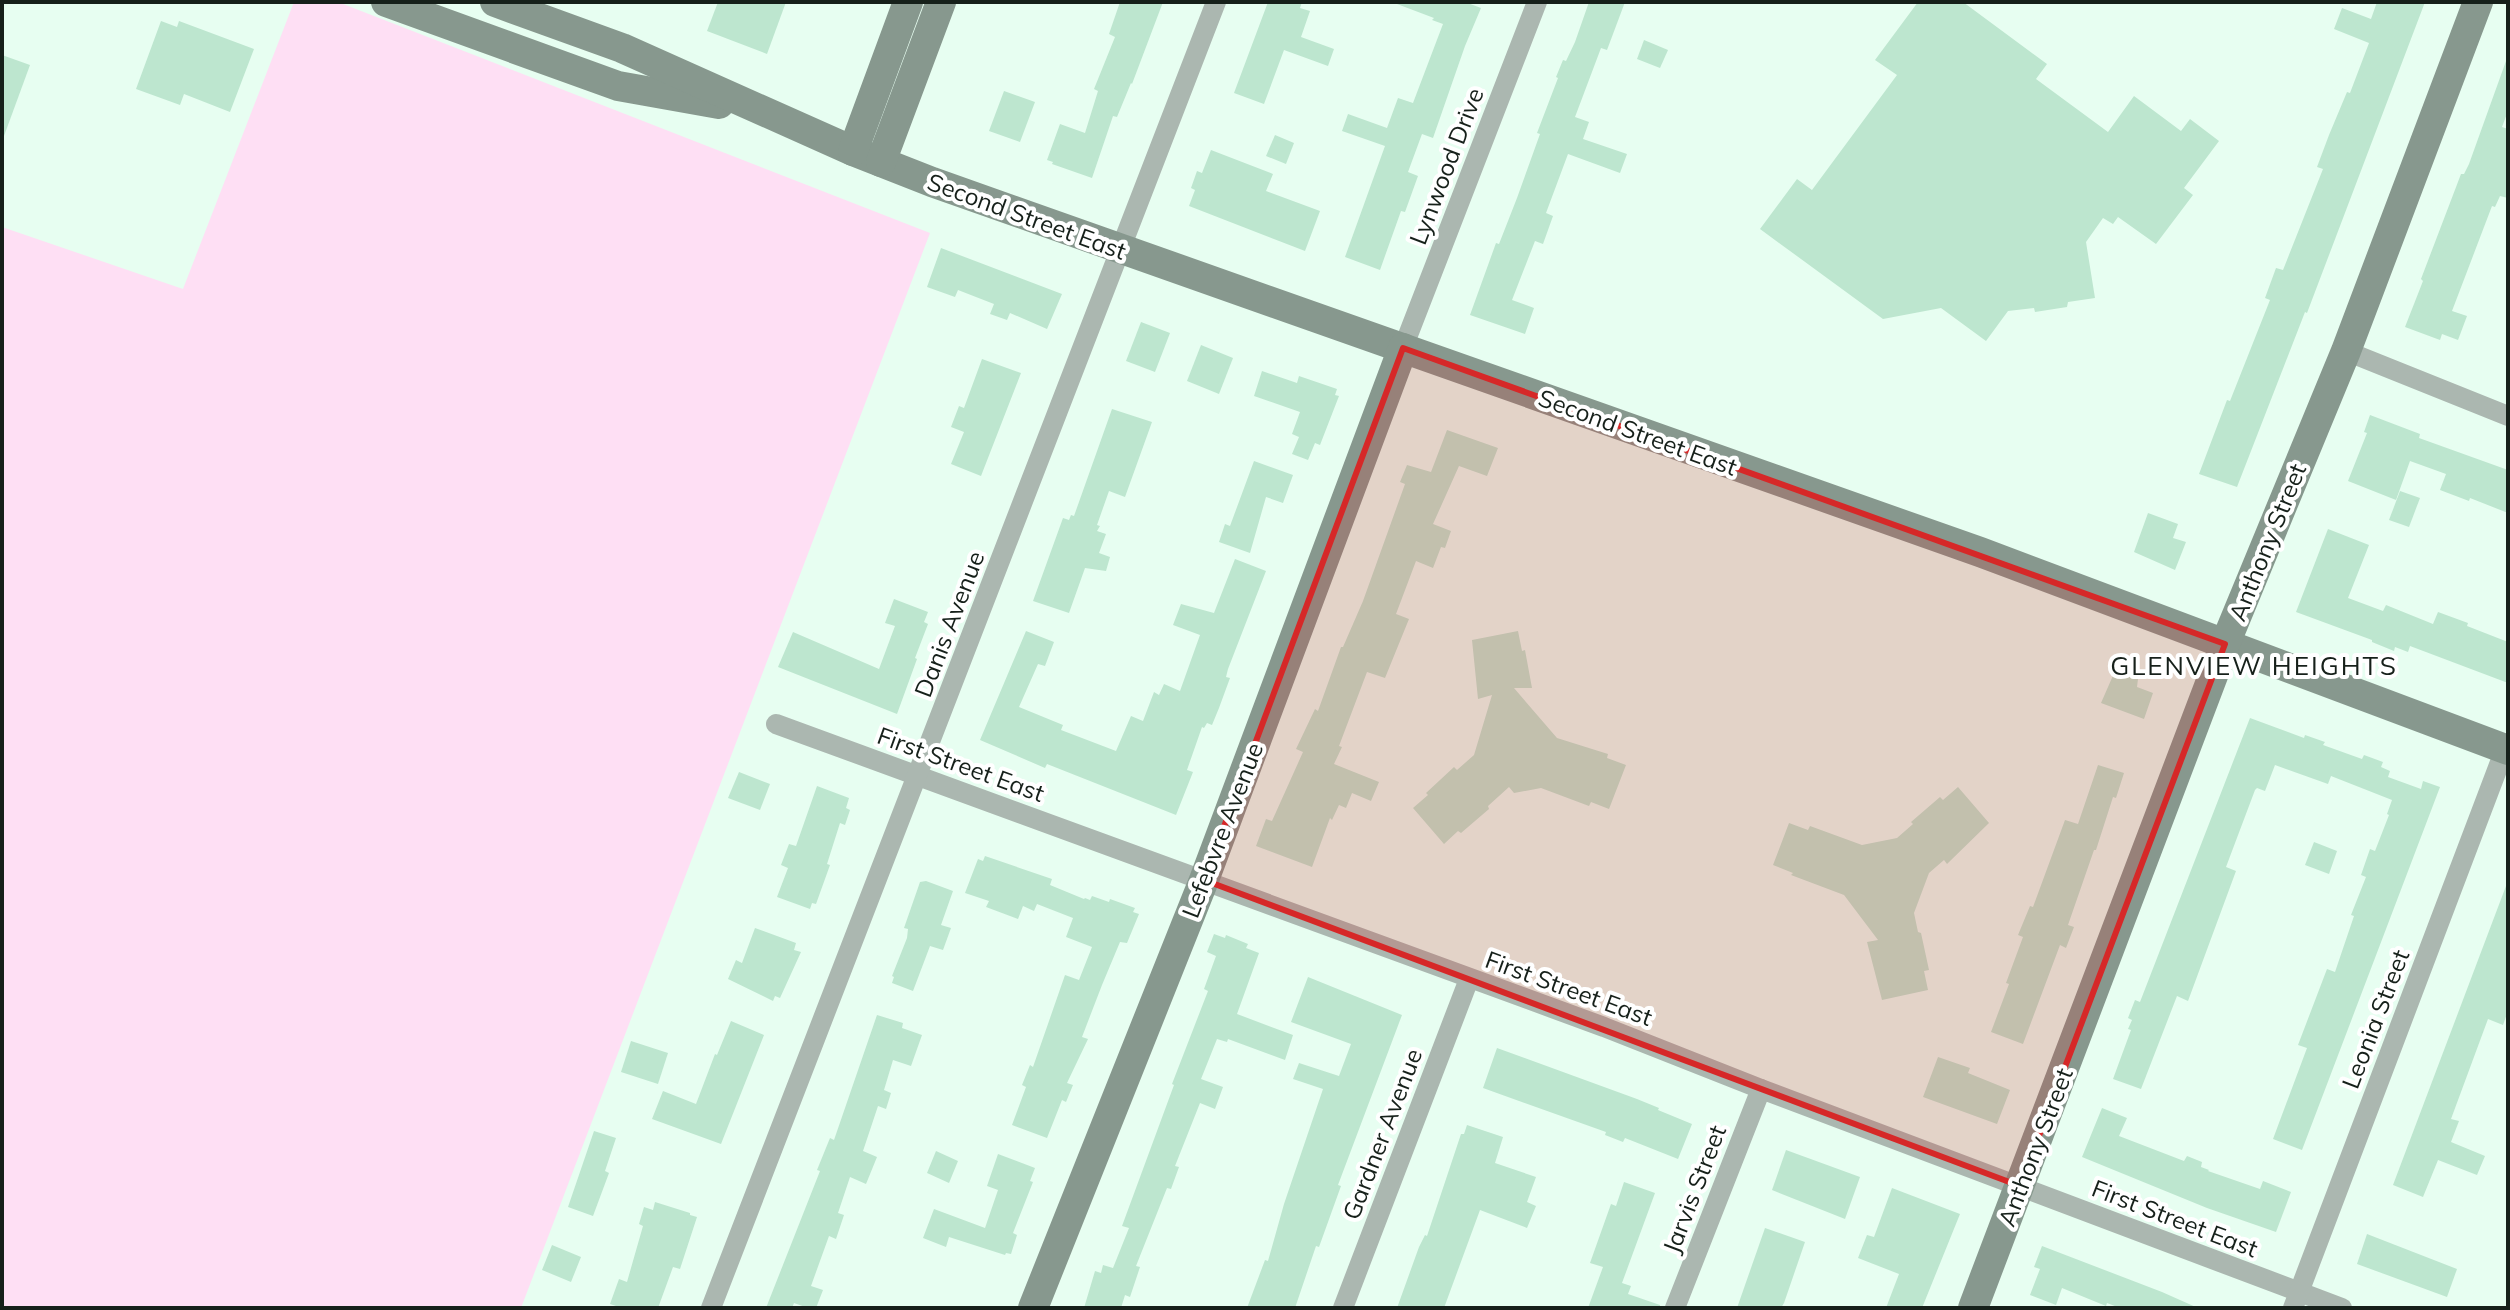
<svg xmlns="http://www.w3.org/2000/svg" width="2510" height="1310" font-family="Mulish,sans-serif">
	<style>
		.green { fill: #fedff4 }
		.building { fill: #bde6cf }
		.lines { fill: none; stroke-linecap: round; stroke-linejoin: round }
		.street { stroke: #abb7b0; stroke-width: 20 }
		.secondary { stroke: #87988e; stroke-width: 30 }
		.marked { fill: #d62828; fill-opacity: 0.2; stroke: #d62828; stroke-width: 6; stroke-linejoin: round }
		.labels { text-anchor: middle; dominant-baseline: central; stroke-width: 8; stroke-linejoin: round; paint-order: stroke }
		.street-label { font-size: 24px; fill: #16201a; stroke: #fff }
		.neighbourhood-label { font-size: 26px; letter-spacing: 2px; fill: #16201a; stroke: #fff }
	</style>
	<rect width="100%" height="100%" fill="#e7fef1"/>
	<polygon class="green" points="294,2 338,2 930,233 521,1308 2,1308 2,227 183,289"/>
	<g class="building">
		<polygon points="718,2 786,2 767,54 707,31"/>
		<polygon points="1120,2 1163,2 1132,84 1131,83 1117,117 1113,116 1092,178 1052,164 1053,162 1047,160 1060,124 1085,133 1098,91 1094,89 1115,37 1109,34"/>
		<polygon points="1268,2 1302,2 1300,8 1310,11 1301,37 1334,49 1328,66 1284,50 1264,104 1234,93"/>
		<polygon points="1397,2 1465,2 1481,8 1465,46 1433,138 1422,134 1408,172 1418,176 1405,212 1401,211 1380,270 1345,257 1385,146 1342,131 1348,114 1387,128 1398,98 1413,103 1443,24 1432,20 1434,18 1397,4"/>
		<polygon points="1589,2 1625,2 1607,50 1601,48 1575,117 1589,122 1583,139 1627,154 1620,173 1568,154 1546,213 1553,216 1543,244 1535,241 1512,300 1534,308 1525,334 1470,315 1496,243 1499,244 1517,198 1540,134 1537,133 1558,78 1556,77 1563,60 1566,61 1575,42"/>
		<polygon points="1918,2 1963,2 2047,64 2036,79 2108,132 2134,96 2181,131 2190,119 2219,141 2184,188 2193,195 2156,244 2118,217 2113,224 2103,218 2086,242 2095,298 2068,302 2067,307 2035,312 2034,308 2008,311 1986,341 1941,308 1883,319 1760,229 1797,179 1812,190 1897,75 1875,60"/>
		<polygon points="2377,2 2425,2 2307,313 2305,312 2237,487 2199,474 2227,400 2230,401 2270,300 2265,298 2276,268 2283,270 2323,169 2317,167 2329,135 2347,92 2350,93 2369,43 2334,29 2342,8 2371,19"/>
		<polygon points="161,21 177,27 179,21 254,49 230,112 184,94 180,105 136,89"/>
		<polygon points="1644,40 1668,50 1660,68 1637,59"/>
		<polygon points="2,55 30,65 4,136 2,136"/>
		<polygon points="2506,61 2508,111 2502,127 2508,129 2508,198 2500,196 2495,207 2492,206 2452,311 2467,316 2458,340 2442,334 2440,340 2405,327 2423,281 2421,279 2461,174 2464,174 2469,164"/>
		<polygon points="1004,91 1035,102 1020,142 989,131"/>
		<polygon points="1275,135 1294,143 1286,164 1266,156"/>
		<polygon points="1211,150 1273,174 1266,191 1320,211 1305,251 1189,206 1195,190 1191,188 1197,171 1202,173"/>
		<polygon points="941,248 1062,294 1047,329 1010,313 1007,320 990,314 994,304 958,290 955,297 927,287"/>
		<polygon points="1141,322 1170,333 1155,372 1126,361"/>
		<polygon points="1201,345 1233,358 1219,394 1187,381"/>
		<polygon points="982,359 1021,373 981,476 951,464 964,432 951,427 959,406 964,408"/>
		<polygon points="1262,371 1297,383 1299,376 1337,389 1335,395 1339,396 1320,445 1315,443 1308,460 1292,454 1299,437 1292,434 1300,412 1254,396"/>
		<polygon points="1112,409 1152,422 1125,497 1109,491 1097,525 1100,526 1097,531 1106,534 1099,553 1110,557 1106,571 1085,568 1069,613 1033,601 1063,518 1069,520 1071,515 1074,516"/>
		<polygon points="2370,415 2420,434 2419,438 2508,470 2508,513 2470,498 2469,501 2440,490 2446,474 2410,461 2396,500 2348,481 2367,433 2364,432"/>
		<polygon points="1447,430 1498,448 1487,476 1459,466 1433,524 1451,531 1445,548 1441,547 1433,568 1416,561 1396,614 1409,619 1385,678 1367,672 1339,746 1342,747 1334,764 1379,782 1371,801 1352,793 1346,808 1339,805 1332,820 1330,818 1312,867 1256,846 1266,819 1272,821 1303,752 1296,749 1315,709 1318,711 1341,647 1343,647 1363,601 1405,484 1400,482 1407,465 1431,472"/>
		<polygon points="1254,461 1293,475 1283,503 1266,497 1250,553 1219,542 1225,524 1230,526"/>
		<polygon points="2400,491 2420,498 2409,527 2389,520"/>
		<polygon points="2148,513 2178,524 2173,538 2186,542 2175,570 2134,552"/>
		<polygon points="2328,529 2369,545 2348,598 2383,611 2386,605 2433,624 2438,612 2468,623 2467,626 2508,642 2508,683 2410,646 2408,652 2395,647 2394,651 2372,642 2372,640 2296,612"/>
		<polygon points="1235,559 1266,571 1228,669 1226,677 1230,678 1219,708 1212,725 1207,723 1204,728 1202,727 1187,770 1193,772 1176,815 1047,764 1045,768 980,740 1026,631 1054,642 1045,666 1038,664 1019,707 1063,725 1061,730 1116,751 1131,716 1143,721 1154,692 1159,695 1164,684 1180,691 1200,635 1173,625 1181,604 1214,613"/>
		<polygon points="894,599 928,612 924,622 928,624 915,658 917,659 897,714 778,667 793,632 879,669 895,626 885,623"/>
		<polygon points="1518,631 1522,651 1525,650 1532,688 1514,688 1557,738 1608,754 1607,758 1626,765 1609,809 1591,802 1589,806 1541,788 1514,793 1509,787 1488,806 1489,809 1461,833 1458,831 1444,844 1413,808 1428,795 1426,793 1454,767 1457,770 1474,755 1492,695 1478,699 1472,640"/>
		<polygon points="2115,671 2138,679 2137,687 2153,693 2144,719 2101,703"/>
		<polygon points="2250,718 2304,738 2305,735 2325,742 2323,745 2362,759 2364,755 2383,762 2381,767 2390,771 2388,777 2421,789 2423,781 2440,787 2302,1150 2273,1139 2307,1048 2298,1045 2327,969 2335,972 2354,916 2351,915 2366,877 2361,875 2370,849 2375,851 2389,815 2387,814 2392,800 2331,776 2328,784 2275,765 2265,791 2257,788 2255,790 2226,867 2236,871 2188,1001 2177,996 2141,1089 2113,1079 2131,1030 2128,1029 2132,1020 2128,1018 2135,1000 2140,1002"/>
		<polygon points="2098,765 2124,773 2116,798 2113,797 2096,850 2094,850 2068,925 2074,927 2066,948 2060,945 2023,1044 1991,1032 2009,984 2006,983 2023,937 2018,935 2030,906 2033,907 2065,820 2078,824"/>
		<polygon points="739,772 770,784 760,810 728,798"/>
		<polygon points="817,786 849,798 846,808 850,810 845,825 840,823 827,864 830,865 816,904 812,903 810,909 777,897 788,868 781,865 789,844 796,846"/>
		<polygon points="1958,787 1989,823 1947,864 1944,860 1929,873 1914,913 1918,932 1921,933 1929,970 1924,971 1928,990 1882,1000 1867,942 1878,940 1844,895 1791,875 1793,873 1773,865 1789,823 1808,830 1810,826 1862,845 1897,838 1913,824 1911,822 1940,797 1943,800"/>
		<polygon points="2314,842 2337,851 2329,874 2305,865"/>
		<polygon points="985,856 1052,879 1050,885 1084,899 1085,898 1090,900 1092,896 1109,902 1110,899 1135,908 1133,912 1139,914 1127,943 1120,942 1102,985 1082,1037 1088,1039 1067,1083 1073,1085 1066,1102 1062,1100 1047,1138 1012,1125 1026,1087 1022,1085 1030,1065 1033,1067 1065,975 1079,980 1092,947 1066,937 1073,918 1037,904 1034,911 1023,906 1018,919 986,907 989,901 965,893 978,859 983,861"/>
		<polygon points="926,881 953,891 941,925 951,928 943,950 930,946 913,991 892,983 894,977 892,976 907,938 908,929 904,928 920,882"/>
		<polygon points="2506,886 2508,887 2508,1011 2503,1025 2488,1019 2451,1119 2459,1121 2451,1142 2485,1156 2477,1175 2438,1160 2423,1197 2393,1185"/>
		<polygon points="755,928 796,943 794,950 801,952 780,998 775,996 773,1001 728,979 736,960 742,963"/>
		<polygon points="1214,934 1225,938 1226,935 1248,944 1246,948 1259,953 1237,1014 1293,1035 1285,1060 1228,1039 1227,1042 1217,1039 1201,1079 1223,1087 1215,1109 1200,1103 1175,1166 1179,1167 1171,1189 1167,1188 1136,1266 1140,1267 1130,1297 1125,1295 1121,1308 1084,1308 1095,1271 1101,1273 1103,1265 1113,1268 1129,1228 1122,1226 1174,1085 1172,1084 1208,991 1204,989 1216,956 1207,952"/>
		<polygon points="1308,977 1402,1015 1338,1185 1341,1186 1319,1247 1316,1246 1295,1308 1247,1308 1265,1260 1268,1261 1284,1204 1323,1089 1293,1079 1299,1063 1339,1076 1351,1044 1291,1022"/>
		<polygon points="877,1015 903,1023 902,1028 922,1035 911,1066 893,1060 884,1090 891,1093 886,1109 878,1106 863,1151 877,1157 866,1184 850,1177 838,1213 844,1215 836,1239 829,1236 811,1286 823,1290 816,1308 808,1308 794,1303 792,1308 766,1308 820,1171 817,1170 830,1138 834,1140"/>
		<polygon points="731,1021 764,1035 721,1144 652,1119 663,1091 696,1104 715,1054 717,1055"/>
		<polygon points="631,1041 668,1053 658,1084 621,1072"/>
		<polygon points="1497,1048 1637,1099 1659,1108 1658,1110 1692,1124 1678,1159 1625,1138 1623,1142 1605,1135 1606,1132 1483,1088"/>
		<polygon points="1938,1057 1970,1068 1968,1073 2010,1090 1997,1124 1923,1097"/>
		<polygon points="2102,1108 2127,1118 2119,1136 2184,1161 2187,1156 2202,1162 2201,1167 2209,1170 2208,1171 2260,1189 2263,1181 2291,1192 2276,1232 2207,1208 2082,1157"/>
		<polygon points="1467,1125 1503,1137 1495,1163 1536,1177 1527,1202 1536,1206 1527,1228 1480,1210 1444,1308 1397,1308 1419,1247 1425,1235 1427,1236 1461,1134 1464,1134"/>
		<polygon points="594,1131 616,1138 605,1171 609,1173 593,1216 568,1207"/>
		<polygon points="1786,1150 1860,1177 1845,1219 1772,1190"/>
		<polygon points="936,1151 958,1161 949,1183 927,1173"/>
		<polygon points="998,1154 1035,1168 1030,1181 1033,1182 1013,1233 1017,1235 1011,1254 1006,1253 1005,1255 949,1237 946,1247 923,1238 934,1209 985,1228 998,1190 987,1186"/>
		<polygon points="1624,1182 1655,1193 1622,1283 1631,1286 1628,1294 1660,1305 1660,1308 1588,1308 1603,1267 1590,1263 1611,1204 1616,1206"/>
		<polygon points="1892,1188 1960,1214 1922,1308 1886,1308 1899,1274 1858,1258 1867,1235 1874,1237"/>
		<polygon points="655,1202 690,1213 690,1215 697,1217 680,1269 673,1267 658,1308 622,1308 610,1304 619,1279 627,1282 643,1226 639,1224 644,1207 653,1210"/>
		<polygon points="1765,1228 1805,1242 1784,1303 1781,1308 1737,1308"/>
		<polygon points="2367,1234 2457,1269 2447,1297 2357,1264"/>
		<polygon points="552,1245 581,1257 571,1282 542,1270"/>
		<polygon points="2042,1246 2162,1292 2198,1308 2120,1308 2107,1303 2106,1306 2062,1288 2056,1305 2030,1295 2040,1269 2034,1267"/>
	</g>
	<g class="lines">
		<g class="street">
			<polyline points="1403,348 1537,2"/>
			<polyline points="2346,351 2508,416"/>
			<polyline points="776,724 1604,1027 1761,1089 2342,1308"/>
			<polyline points="711,1308 1216,2"/>
			<polyline points="1343,1308 1469,979"/>
			<polyline points="1675,1308 1761,1089"/>
			<polyline points="2293,1308 2505,749"/>
		</g>
		<g class="secondary">
			<polyline points="386,2 618,86 719,104"/>
			<polyline points="495,2 622,48 853,151 932,182 1980,552 2508,750"/>
			<polyline points="853,151 908,2"/>
			<polyline points="881,162 941,2"/>
			<polyline points="1033,1308 1204,880 1403,348"/>
			<polyline points="1973,1308 2225,644 2346,351 2478,2"/>
		</g>
	</g>
	<path class="marked" d="M1403,348l822,296 -205,542 -816,-306z"/>
	<g class="labels">
		<g class="street-label">
			<text transform="translate(1446 166) rotate(-69)">Lynwood Drive</text>
			<text transform="translate(1027 216) rotate(20)">Second Street East</text>
			<text transform="translate(1638 432) rotate(20)">Second Street East</text>
			<text transform="translate(2267 542) rotate(-68)">Anthony Street</text>
			<text transform="translate(949 624) rotate(-69)">Danis Avenue</text>
			<text transform="translate(961 764) rotate(20)">First Street East</text>
			<text transform="translate(1222 830) rotate(-69)">Lefebvre Avenue</text>
			<text transform="translate(1569 988) rotate(20)">First Street East</text>
			<text transform="translate(2375 1019) rotate(-69)">Leonia Street</text>
			<text transform="translate(1382 1134) rotate(-69)">Gardner Avenue</text>
			<text transform="translate(2035 1147) rotate(-69)">Anthony Street</text>
			<text transform="translate(1694 1189) rotate(-69)">Jarvis Street</text>
			<text transform="translate(2175 1218) rotate(21)">First Street East</text>
		</g>
		<g class="neighbourhood-label">
			<text x="2254" y="665">GLENVIEW HEIGHTS</text>
		</g>
	</g>
	<rect width="2510" height="1310" fill="none" stroke="#16201a" stroke-width="8"/>
</svg>
